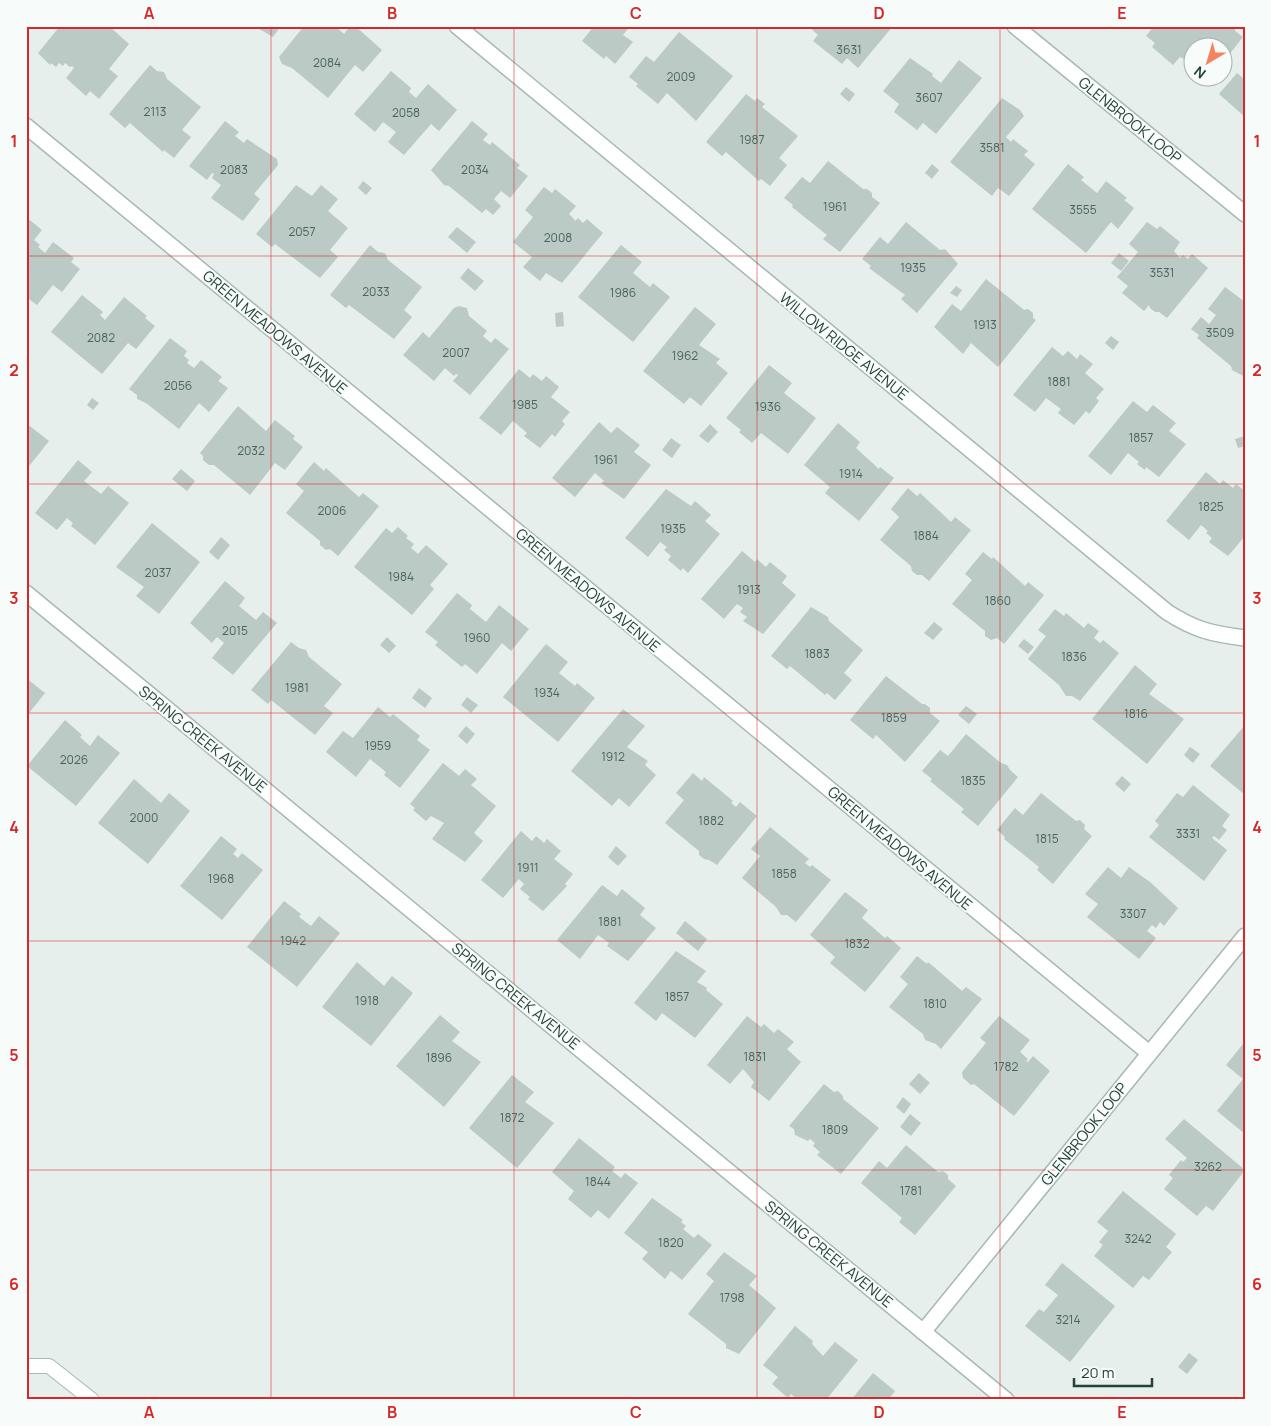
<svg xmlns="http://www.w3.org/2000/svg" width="1271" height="1426" font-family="Manrope,sans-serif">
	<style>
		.building { fill: #bbcac4 }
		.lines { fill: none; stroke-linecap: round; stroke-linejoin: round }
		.service-casing { stroke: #a8b8b2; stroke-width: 16 }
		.minor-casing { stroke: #a8b8b2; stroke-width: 18 }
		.service { stroke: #fff; stroke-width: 14 }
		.minor { stroke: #fff; stroke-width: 15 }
		.grid { fill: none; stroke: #d62828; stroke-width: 1; stroke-opacity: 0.55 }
		.labels { text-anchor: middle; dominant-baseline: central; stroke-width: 4; stroke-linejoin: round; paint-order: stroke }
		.number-label { font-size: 12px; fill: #4a645c }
		.street-label { font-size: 15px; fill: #24423a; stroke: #f7fbf9 }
		.neatline { fill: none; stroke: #d62828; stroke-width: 2 }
		.grid-label { font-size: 16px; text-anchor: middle; font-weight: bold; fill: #d62828 }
	</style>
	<rect width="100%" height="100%" fill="#e6efeb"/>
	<g class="building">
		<polygon points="60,26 109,26 129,44 109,69 118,76 99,99 90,91 86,96 66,78 74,68 72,66 70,67 65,63 63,66 59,63 56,67 51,63 50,65 38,53"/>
		<polygon points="254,26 281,26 273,37"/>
		<polygon points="304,26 335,26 344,34 350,26 355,26 382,50 363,72 355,65 328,98 292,68 282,64 279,57"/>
		<polygon points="594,26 630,26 623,35 633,42 615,64 606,56 604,59 582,41"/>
		<polygon points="808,26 893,26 858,68 847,58 842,64 813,41 818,35"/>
		<polygon points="1154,26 1235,26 1235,31 1243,37 1224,61 1224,48 1194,48 1194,78 1210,78 1202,86 1186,72 1190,68 1185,64 1186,60 1180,57 1173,65 1152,47 1155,43 1146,36"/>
		<polygon points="679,32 733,76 696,121 667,93 658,104 636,86 638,84 629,77 646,56 654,62"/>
		<polygon points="910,58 933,74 932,76 941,83 959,60 982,78 936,134 923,123 917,130 894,112 899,104 883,91"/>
		<polygon points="150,65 157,71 164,72 167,79 201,107 182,130 191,137 174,158 164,150 163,152 130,123 125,128 109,114"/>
		<polygon points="391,71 411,88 409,92 416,98 428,84 457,110 439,131 431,124 404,155 388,142 396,132 383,122 375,132 354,114"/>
		<polygon points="1237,73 1245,80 1245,117 1219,94"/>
		<polygon points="846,87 855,94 849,102 840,94"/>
		<polygon points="746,94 755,101 757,98 765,104 762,107 798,136 779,158 787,165 770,186 761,179 759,181 726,152 722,156 706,142"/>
		<polygon points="1002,98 1020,110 1024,116 1006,137 1011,142 1013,139 1028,151 1024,155 1035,164 1009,196 998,188 992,196 950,162"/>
		<polygon points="225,121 239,132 235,136 244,143 247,139 277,159 278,165 254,194 260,199 243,221 211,198 221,185 212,178 214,174 212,173 207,180 189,166"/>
		<polygon points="472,121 488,134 483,140 490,145 492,142 520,165 517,168 528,176 510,198 501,191 494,199 501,206 493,215 486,209 482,213 449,186 444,185 431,170"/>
		<polygon points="828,161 863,189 867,189 872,193 872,197 880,203 840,252 823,239 827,235 792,207 793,205 784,198 802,177 810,183"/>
		<polygon points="932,164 939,170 932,179 925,173"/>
		<polygon points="1068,164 1084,177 1081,180 1097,193 1106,181 1127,198 1124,200 1134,208 1118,229 1111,222 1086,253 1032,209"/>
		<polygon points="363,181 372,188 366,195 358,188"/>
		<polygon points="296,185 312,196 321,185 338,199 328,211 348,228 330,250 338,257 320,278 275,244 272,247 256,234"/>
		<polygon points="544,187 552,193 555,189 576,206 569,214 575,220 574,222 578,218 583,223 587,219 603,233 562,283 546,273 540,281 523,267 532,257 513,242 533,217 525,210"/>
		<polygon points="26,217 42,230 34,240 40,245 38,247 45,253 53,242 74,258 71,262 80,269 62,292 53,285 37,305 26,297"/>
		<polygon points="906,222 940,250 945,249 958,264 917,313 901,299 905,295 869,268 871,266 862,259 880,237 888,244"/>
		<polygon points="1147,222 1157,229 1160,226 1180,242 1174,251 1180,258 1183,255 1188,259 1192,254 1208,268 1167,318 1159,312 1155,312 1150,308 1149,305 1144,311 1122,293 1128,286 1117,277 1138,252 1129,244"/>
		<polygon points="457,227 476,242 467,253 448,237"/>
		<polygon points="370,245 378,252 385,253 388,260 422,287 404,310 412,317 394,339 349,305 346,308 330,295"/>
		<polygon points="621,245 642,262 633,273 650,287 653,283 670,297 633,342 578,297"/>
		<polygon points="1119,253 1129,261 1121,271 1111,263"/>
		<polygon points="468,268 484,281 475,291 460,278"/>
		<polygon points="986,279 1024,310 1028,309 1033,313 1033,318 1036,320 998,367 971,343 963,354 934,327 952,304 961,311"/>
		<polygon points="956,286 962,290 957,297 950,293"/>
		<polygon points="1225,287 1245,302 1245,377 1232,370 1231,366 1197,338 1199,335 1191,329 1201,317 1209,324 1216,315 1208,309"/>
		<polygon points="82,295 103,312 100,315 105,320 124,297 147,316 145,318 155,326 136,349 128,343 102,374 51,332"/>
		<polygon points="459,306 467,308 469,316 487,331 483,336 491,343 495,338 509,349 470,395 453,381 458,375 456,374 454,376 445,368 434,381 403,355 423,332 429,338 454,308"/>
		<polygon points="695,307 716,324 699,345 720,359 716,363 728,373 701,406 690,397 684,404 643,371"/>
		<polygon points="563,312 564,326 556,327 555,313"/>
		<polygon points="1111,336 1119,342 1113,350 1105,343"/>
		<polygon points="170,338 187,351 184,356 189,360 187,363 194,368 201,360 222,377 218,381 228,388 209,412 199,403 179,429 146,403 137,399 137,395 129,389"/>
		<polygon points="1052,347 1063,356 1068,351 1077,359 1080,354 1093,364 1085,373 1104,389 1096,398 1099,401 1089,414 1086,411 1074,425 1058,413 1061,409 1046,398 1035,412 1013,395"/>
		<polygon points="769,365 792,383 784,393 816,418 788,454 761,433 752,443 739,432 741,430 726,418"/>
		<polygon points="519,369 530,378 533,374 542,381 546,376 559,387 551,397 570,412 562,421 565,424 555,437 552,434 540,448 524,436 527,433 513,421 501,435 479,418"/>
		<polygon points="92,398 99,403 93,410 87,405"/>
		<polygon points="1133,401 1147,412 1153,405 1176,423 1169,431 1186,444 1159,477 1146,467 1145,470 1137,464 1139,462 1128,453 1111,475 1088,456"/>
		<polygon points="238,406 266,431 275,420 295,436 293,439 303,447 285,470 275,463 250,495 214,465 209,465 203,460 203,456 200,453"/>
		<polygon points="599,422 611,433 617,427 640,445 634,452 651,465 624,499 601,483 604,481 595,473 575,497 552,478"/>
		<polygon points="26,423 49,441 26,470"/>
		<polygon points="838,423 860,442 856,448 879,469 880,467 894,478 859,521 825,493 830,487 804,465"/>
		<polygon points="710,424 718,432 708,443 699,436"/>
		<polygon points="1245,436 1245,446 1238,448 1235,439"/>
		<polygon points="671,438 681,445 672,458 662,450"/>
		<polygon points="78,460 92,472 84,481 101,494 108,486 129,503 95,545 71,526 73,523 67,518 57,530 35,513"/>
		<polygon points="314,462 324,471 326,468 359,497 363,493 379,506 338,556 330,549 326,550 320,545 320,541 286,513 304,491 296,484"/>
		<polygon points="181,469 195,481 187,491 172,479"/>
		<polygon points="1206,472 1220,484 1223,480 1233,488 1236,484 1245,491 1245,536 1228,556 1209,542 1212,538 1206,533 1208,531 1201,525 1189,540 1166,521"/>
		<polygon points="908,488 917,496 920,493 951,522 955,517 971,530 929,581 922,575 917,575 912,571 911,566 880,540 899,517 891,509"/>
		<polygon points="666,489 691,506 695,501 711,515 705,521 720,534 688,573 683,568 681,571 668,560 671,556 664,550 667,547 660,542 648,557 625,538"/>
		<polygon points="152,523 200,562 159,614 136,596 144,587 116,567"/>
		<polygon points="398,527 408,536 406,538 414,544 411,548 418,554 426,545 448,564 430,585 434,589 412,615 354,567 386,528 392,533"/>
		<polygon points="221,537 230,545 218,560 209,552"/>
		<polygon points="742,551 755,562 757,559 766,567 770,562 787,576 782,583 796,595 763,634 743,621 747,617 740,612 743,608 737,604 724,619 701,599"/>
		<polygon points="983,552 992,559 993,557 1025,586 1028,582 1044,595 1004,644 997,638 991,640 985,636 985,631 952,604 972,580 965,574"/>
		<polygon points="225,581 245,598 239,606 256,620 263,612 277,623 233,675 212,658 224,643 217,637 212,643 190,623"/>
		<polygon points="457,593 472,605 470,609 486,622 499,605 529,629 511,651 502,643 477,674 465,664 462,667 435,645 438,642 425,632"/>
		<polygon points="811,607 828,617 829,621 863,650 844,673 852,680 835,700 827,693 825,695 790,666 787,669 771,656"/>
		<polygon points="1055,609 1064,616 1066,613 1084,628 1088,623 1099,631 1094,638 1100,643 1103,640 1119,653 1080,701 1072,696 1066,696 1059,685 1028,659 1046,636 1038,630"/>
		<polygon points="934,622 943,629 933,640 924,633"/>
		<polygon points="387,637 396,646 389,653 380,645"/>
		<polygon points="1024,639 1034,647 1028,654 1018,646"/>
		<polygon points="291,642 299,648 306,650 309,657 342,684 324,706 333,713 315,735 271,700 268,704 251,690"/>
		<polygon points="546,644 568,662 559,673 575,686 577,683 595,698 558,742 503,697"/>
		<polygon points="1135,665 1157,684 1149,694 1184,719 1147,764 1092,719"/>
		<polygon points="886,676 922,704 925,704 930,708 930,713 940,721 905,762 876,735 873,739 850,720"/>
		<polygon points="26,678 45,693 26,717"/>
		<polygon points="419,688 432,698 425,708 412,698"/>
		<polygon points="467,697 478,705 471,713 461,705"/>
		<polygon points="966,706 977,714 969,724 958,715"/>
		<polygon points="378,707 390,717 393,714 420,736 417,740 430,750 400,788 384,775 386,772 370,759 356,777 326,752 343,731 353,738"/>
		<polygon points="623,709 645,726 627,747 648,761 645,765 656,775 629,807 619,798 612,806 571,771"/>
		<polygon points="65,720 82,735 80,737 90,746 98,735 120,753 76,806 27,766"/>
		<polygon points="1245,725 1245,795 1210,766"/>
		<polygon points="466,726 475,734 467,744 458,736"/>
		<polygon points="966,734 1001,763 1007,765 1010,770 1018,777 978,826 961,812 964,809 930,781 932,779 922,771 940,750 948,756"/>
		<polygon points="1190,747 1200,754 1193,763 1184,755"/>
		<polygon points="443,763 459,776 465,769 477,779 471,785 496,806 474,833 483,841 465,862 432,839 444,823 431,816 426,821 413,810 415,808 410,804"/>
		<polygon points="693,773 702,781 704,777 733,801 731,803 736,807 740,802 757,816 717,865 709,860 704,859 699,855 699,851 665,823 684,800 676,793"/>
		<polygon points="1122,776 1131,784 1124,792 1115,784"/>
		<polygon points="134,779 161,803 169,793 190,811 148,864 98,823"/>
		<polygon points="1193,785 1230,815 1222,826 1227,830 1219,840 1214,836 1212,838 1227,850 1204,881 1149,837 1159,825 1155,821 1177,793 1183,797"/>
		<polygon points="1041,793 1076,821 1080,820 1085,825 1084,829 1092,836 1053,884 1037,870 1039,867 1004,839 1005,837 997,830 1015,808 1023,815"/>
		<polygon points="770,827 809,859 805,863 810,867 812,865 831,880 796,922 787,915 781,915 776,907 742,878 760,856 751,849"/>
		<polygon points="521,831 532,841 536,836 544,843 547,839 561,851 554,859 573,874 565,884 567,886 543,911 528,899 530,897 520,889 524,884 519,879 503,898 481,880"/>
		<polygon points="221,836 237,849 233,854 238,858 242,853 263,870 222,920 180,886"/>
		<polygon points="616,846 627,856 618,866 608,857"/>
		<polygon points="1108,867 1121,878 1129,867 1150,882 1178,908 1164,926 1160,922 1156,928 1152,925 1147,931 1156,938 1139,959 1087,917 1098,904 1085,894"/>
		<polygon points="602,885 617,896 622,889 645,908 640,915 656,928 628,961 607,946 609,943 598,935 580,959 557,940"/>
		<polygon points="845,892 868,910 862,918 885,938 887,936 901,948 865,992 830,963 835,957 810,935"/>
		<polygon points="284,901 301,914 299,917 311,926 319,916 340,933 297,987 247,947"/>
		<polygon points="685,921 707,939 698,951 676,933"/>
		<polygon points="676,951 706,971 697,982 707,988 706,990 723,1004 695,1038 662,1013 656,1021 634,1003"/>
		<polygon points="917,956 927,964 928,962 962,991 966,987 982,999 941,1049 936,1044 925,1040 923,1034 889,1007 908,984 900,977"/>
		<polygon points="357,962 384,986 392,976 413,993 371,1046 322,1007"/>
		<polygon points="440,1015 460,1032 452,1041 481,1062 444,1107 396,1066"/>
		<polygon points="747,1016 761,1027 764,1024 774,1033 778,1029 794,1042 787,1049 801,1062 769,1101 751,1087 754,1082 743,1069 730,1084 707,1065"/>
		<polygon points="999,1016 1030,1040 1020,1052 1028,1059 1026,1061 1028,1062 1033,1056 1050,1071 1014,1116 974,1084 971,1085 963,1078 962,1072 986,1043 980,1038"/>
		<polygon points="1243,1044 1245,1045 1245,1134 1217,1111 1243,1079 1226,1065"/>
		<polygon points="919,1073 930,1083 920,1094 909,1084"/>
		<polygon points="512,1075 534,1092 525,1102 554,1123 517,1168 469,1128"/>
		<polygon points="824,1084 834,1092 838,1091 843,1096 843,1099 879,1128 841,1174 817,1155 820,1152 813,1146 815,1143 810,1139 808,1141 795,1135 794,1129 789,1126"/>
		<polygon points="903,1097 911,1104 904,1114 896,1107"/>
		<polygon points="910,1114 921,1123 911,1136 900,1127"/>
		<polygon points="1184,1119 1245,1170 1213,1211 1206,1206 1197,1216 1164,1189 1173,1178 1169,1175 1181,1160 1183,1162 1187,1158 1165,1139"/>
		<polygon points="579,1138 615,1167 612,1171 621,1178 625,1173 638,1183 609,1219 598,1210 591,1218 568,1199 574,1191 552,1172"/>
		<polygon points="906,1145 938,1172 943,1171 948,1175 948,1179 956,1186 915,1235 899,1222 902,1218 861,1183 879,1161 887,1168"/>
		<polygon points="1123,1191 1176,1234 1166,1247 1172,1252 1149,1280 1143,1276 1133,1288 1094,1256 1103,1245 1099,1242 1108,1231 1097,1222"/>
		<polygon points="652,1198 683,1220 681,1222 686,1226 683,1229 694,1238 698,1234 712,1245 682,1280 671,1271 665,1279 642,1259 648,1252 624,1233"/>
		<polygon points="724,1252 757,1276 749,1285 776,1308 739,1354 726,1348 726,1344 688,1314 714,1281 706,1274"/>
		<polygon points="1062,1263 1115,1306 1070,1362 1025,1326 1039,1309 1044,1312 1058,1295 1045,1285"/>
		<polygon points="795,1326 813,1341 812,1344 823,1356 835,1342 858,1360 826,1400 807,1400 804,1398 798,1400 791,1394 788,1398 772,1384 778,1377 763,1365"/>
		<polygon points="1189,1353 1198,1360 1187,1374 1178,1367"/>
		<polygon points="873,1373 895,1391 888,1400 851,1400"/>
	</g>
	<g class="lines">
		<g class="service-casing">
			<polyline id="service" points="26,1366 49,1366 92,1400"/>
		</g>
		<g class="minor-casing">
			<g id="minor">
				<path d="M457,26l710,586c28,18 45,22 78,26"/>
				<polyline points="1015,26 1245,214"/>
				<polyline points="26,126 1149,1053"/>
				<polyline points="26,593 1006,1400"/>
				<polyline points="923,1332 1245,936"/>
			</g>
		</g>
		<use href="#service" class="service"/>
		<use href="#minor" class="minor"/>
	</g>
	<path class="grid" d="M271,26v1374M514,26v1374M757,26v1374M1000,26v1374M26,256h1219M26,484h1219M26,713h1219M26,941h1219M26,1170h1219"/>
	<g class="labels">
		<g class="number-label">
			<text x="849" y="49">3631</text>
			<text x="327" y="62">2084</text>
			<text x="681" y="76">2009</text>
			<text x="929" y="97">3607</text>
			<text x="155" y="111">2113</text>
			<text x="406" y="112">2058</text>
			<text x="752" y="139">1987</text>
			<text x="992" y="147">3581</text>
			<text x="234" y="169">2083</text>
			<text x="475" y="169">2034</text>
			<text x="835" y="206">1961</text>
			<text x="1083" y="209">3555</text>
			<text x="302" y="231">2057</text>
			<text x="558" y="237">2008</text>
			<text x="913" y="267">1935</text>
			<text x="1162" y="272">3531</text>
			<text x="376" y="291">2033</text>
			<text x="623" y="292">1986</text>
			<text x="985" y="324">1913</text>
			<text x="1220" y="332">3509</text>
			<text x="101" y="337">2082</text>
			<text x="456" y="352">2007</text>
			<text x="685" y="355">1962</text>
			<text x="1059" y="381">1881</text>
			<text x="178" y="385">2056</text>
			<text x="525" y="404">1985</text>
			<text x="768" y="406">1936</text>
			<text x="1141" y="437">1857</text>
			<text x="251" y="450">2032</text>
			<text x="606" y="459">1961</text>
			<text x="851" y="473">1914</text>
			<text x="1211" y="506">1825</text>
			<text x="332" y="510">2006</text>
			<text x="673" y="528">1935</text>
			<text x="926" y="535">1884</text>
			<text x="158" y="572">2037</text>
			<text x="401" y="576">1984</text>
			<text x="749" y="589">1913</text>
			<text x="998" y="600">1860</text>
			<text x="235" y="630">2015</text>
			<text x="477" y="637">1960</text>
			<text x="817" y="653">1883</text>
			<text x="1074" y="656">1836</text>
			<text x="297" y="687">1981</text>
			<text x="547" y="692">1934</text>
			<text x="1136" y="713">1816</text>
			<text x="894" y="717">1859</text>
			<text x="378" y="745">1959</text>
			<text x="613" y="756">1912</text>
			<text x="74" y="759">2026</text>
			<text x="973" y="780">1835</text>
			<text x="144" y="817">2000</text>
			<text x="711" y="820">1882</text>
			<text x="1188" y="833">3331</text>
			<text x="1047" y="838">1815</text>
			<text x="528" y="867">1911</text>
			<text x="784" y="873">1858</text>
			<text x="221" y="878">1968</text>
			<text x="1133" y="913">3307</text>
			<text x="610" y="921">1881</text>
			<text x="293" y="940">1942</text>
			<text x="857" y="943">1832</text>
			<text x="677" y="996">1857</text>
			<text x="367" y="1000">1918</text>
			<text x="935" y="1003">1810</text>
			<text x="755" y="1056">1831</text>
			<text x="439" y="1057">1896</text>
			<text x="1006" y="1066">1782</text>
			<text x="512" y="1117">1872</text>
			<text x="835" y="1129">1809</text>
			<text x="1208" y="1166">3262</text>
			<text x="598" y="1181">1844</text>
			<text x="911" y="1190">1781</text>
			<text x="1138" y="1238">3242</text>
			<text x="671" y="1242">1820</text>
			<text x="732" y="1297">1798</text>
			<text x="1068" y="1319">3214</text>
		</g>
		<g class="street-label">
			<text transform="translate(1130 120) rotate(39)">GLENBROOK LOOP</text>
			<text transform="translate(275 332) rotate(40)">GREEN MEADOWS AVENUE</text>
			<text transform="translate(844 346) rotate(39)">WILLOW RIDGE AVENUE</text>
			<text transform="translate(588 590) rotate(40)">GREEN MEADOWS AVENUE</text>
			<text transform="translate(203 739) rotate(39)">SPRING CREEK AVENUE</text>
			<text transform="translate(900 848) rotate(40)">GREEN MEADOWS AVENUE</text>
			<text transform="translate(516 996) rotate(39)">SPRING CREEK AVENUE</text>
			<text transform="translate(1084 1134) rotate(-51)">GLENBROOK LOOP</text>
			<text transform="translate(829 1254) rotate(39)">SPRING CREEK AVENUE</text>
		</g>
	</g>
	<rect width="1271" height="1426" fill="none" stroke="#f7fbf9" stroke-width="55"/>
	<g transform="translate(1208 62) rotate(218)"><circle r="24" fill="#f7fbf9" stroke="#a3b1ad"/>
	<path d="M0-4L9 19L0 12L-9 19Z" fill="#f4845f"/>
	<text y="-8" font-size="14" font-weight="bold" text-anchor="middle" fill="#24423a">N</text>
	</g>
	<path d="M1074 1378v8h78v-8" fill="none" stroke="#24423a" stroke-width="2.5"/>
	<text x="1081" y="1378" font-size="15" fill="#24423a" stroke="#f7fbf9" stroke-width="4" paint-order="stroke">20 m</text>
	<rect x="28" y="28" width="1216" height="1370" class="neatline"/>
	<g class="grid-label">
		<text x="149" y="19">A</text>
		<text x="392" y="19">B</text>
		<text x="636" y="19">C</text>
		<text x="879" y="19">D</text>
		<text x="1122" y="19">E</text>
		<text x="14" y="147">1</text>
		<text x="1257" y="147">1</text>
		<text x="14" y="376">2</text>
		<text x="1257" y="376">2</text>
		<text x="14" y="604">3</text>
		<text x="1257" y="604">3</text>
		<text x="14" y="833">4</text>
		<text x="1257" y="833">4</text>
		<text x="14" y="1061">5</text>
		<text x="1257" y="1061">5</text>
		<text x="14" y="1290">6</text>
		<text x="1257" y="1290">6</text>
		<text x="149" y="1418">A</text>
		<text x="392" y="1418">B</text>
		<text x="636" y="1418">C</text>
		<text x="879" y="1418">D</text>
		<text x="1122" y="1418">E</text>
	</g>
</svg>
